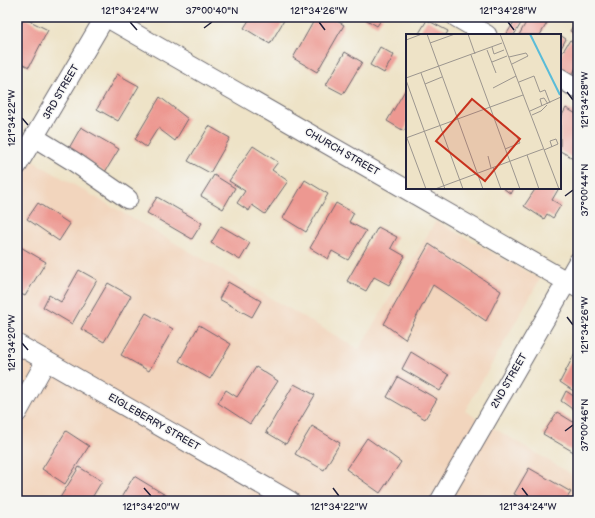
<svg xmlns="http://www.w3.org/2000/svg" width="595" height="518" font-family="'Balsamiq Sans',sans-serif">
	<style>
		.built { fill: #f2d5bd }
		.building { fill: #ed9891 }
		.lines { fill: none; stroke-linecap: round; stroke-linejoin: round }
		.minor-casing { stroke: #69666c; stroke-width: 21 }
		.minor { stroke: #fff; stroke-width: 19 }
		.ticks { fill: none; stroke: #22223b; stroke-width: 1.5 }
		.labels { text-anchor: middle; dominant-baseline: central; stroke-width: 3; stroke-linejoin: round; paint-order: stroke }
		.street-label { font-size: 10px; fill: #22223b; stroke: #f6f6f2 }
		.inset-river { fill: none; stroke: #5abcd8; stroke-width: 2 }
		.inset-road { fill: none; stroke: #9c968f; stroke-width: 1 }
		.view { fill: #c8321e; fill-opacity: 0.15; stroke: #c8321e; stroke-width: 2 }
		.inset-edge { fill: none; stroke: #22223b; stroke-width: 2 }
		.neatline { fill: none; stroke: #22223b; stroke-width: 1.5 }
		.ticks-label { font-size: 10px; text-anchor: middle; fill: #22223b }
	</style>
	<rect width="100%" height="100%" fill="#f6f6f2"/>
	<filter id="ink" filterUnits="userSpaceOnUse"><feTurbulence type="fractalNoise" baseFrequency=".025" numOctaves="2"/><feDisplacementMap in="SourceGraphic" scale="8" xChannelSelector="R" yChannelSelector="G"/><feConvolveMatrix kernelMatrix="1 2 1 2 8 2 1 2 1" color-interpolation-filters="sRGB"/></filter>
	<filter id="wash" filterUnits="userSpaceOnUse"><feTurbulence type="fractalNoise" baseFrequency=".012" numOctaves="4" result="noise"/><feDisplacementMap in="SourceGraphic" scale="16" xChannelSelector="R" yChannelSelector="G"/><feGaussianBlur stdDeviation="0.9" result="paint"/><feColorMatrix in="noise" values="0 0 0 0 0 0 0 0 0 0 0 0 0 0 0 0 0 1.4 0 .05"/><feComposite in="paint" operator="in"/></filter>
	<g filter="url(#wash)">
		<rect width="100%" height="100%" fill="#eee3c7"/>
		<polygon class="built" points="17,152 359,349 436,221 540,279 465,411 578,478 578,501 17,501"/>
		<g id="blocks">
			<g class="building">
				<polygon points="251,17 286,17 270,44 244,28"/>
				<polygon points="316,17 330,17 344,25 317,72 293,58"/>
				<polygon points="362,17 383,17 377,26"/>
				<polygon points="517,17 523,20 514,35 506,35"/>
				<polygon points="529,17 537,17 547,23 540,35 519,35"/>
				<polygon points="578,17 578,36 570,31"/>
				<polygon points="24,18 48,30 29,67 17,61 17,31"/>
				<polygon points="427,20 448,31 446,35 418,35"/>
				<polygon points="560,35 566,39 560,50"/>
				<polygon points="570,40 578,45 578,64 572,75 560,68 560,56"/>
				<polygon points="380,47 394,55 384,73 370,65"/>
				<polygon points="345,52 362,62 343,94 326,85"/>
				<polygon points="117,74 139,86 118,121 97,109"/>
				<polygon points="407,87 407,126 404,131 387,121"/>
				<polygon points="160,97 188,119 175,141 158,128 146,147 135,139"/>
				<polygon points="566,108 578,115 577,160 560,151 560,119"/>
				<polygon points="209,126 230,138 210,173 188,161"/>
				<polygon points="81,127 119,149 105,172 68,150"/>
				<polygon points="253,146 278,162 272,170 288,181 265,214 252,205 249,211 237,203 245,191 229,181"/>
				<polygon points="214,175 235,188 223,209 201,196"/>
				<polygon points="305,180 328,194 306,232 283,218"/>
				<polygon points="503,188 514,188 511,194"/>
				<polygon points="536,188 559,188 552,200 561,205 553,218 547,214 544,219 524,206"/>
				<polygon points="157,197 202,223 192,239 147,213"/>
				<polygon points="38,203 70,224 59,241 27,219"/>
				<polygon points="336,203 354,213 349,222 366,231 348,260 332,251 328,259 310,248"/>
				<polygon points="221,226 250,243 240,260 211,243"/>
				<polygon points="378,227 397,237 391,248 405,256 389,285 374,277 366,291 347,281"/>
				<polygon points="429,244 501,291 486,321 433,285 405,339 384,324"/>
				<polygon points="19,246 46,262 25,296 17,292 17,249"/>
				<polygon points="79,270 97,280 72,324 43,307 49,295 61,302"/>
				<polygon points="228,282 261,301 252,317 219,299"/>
				<polygon points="108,283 131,296 104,342 81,329"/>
				<polygon points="146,313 173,329 149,371 121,355"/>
				<polygon points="199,325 231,344 210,379 179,361"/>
				<polygon points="578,347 578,394 560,382"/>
				<polygon points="411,352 449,375 440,391 402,369"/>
				<polygon points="256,367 278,381 250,424 218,403 226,390 237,397"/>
				<polygon points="398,377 437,399 425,419 387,397"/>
				<polygon points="294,384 315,395 286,444 266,432"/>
				<polygon points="566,391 578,399 578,413 561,401"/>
				<polygon points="557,412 578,425 577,454 543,434"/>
				<polygon points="312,426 340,443 324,470 295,454"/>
				<polygon points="66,431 89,446 65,484 42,469"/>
				<polygon points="367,438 401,462 380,493 346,469"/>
				<polygon points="79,467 102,481 90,501 58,501"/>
				<polygon points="529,468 571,492 565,501 526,501 514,494"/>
				<polygon points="134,476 167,496 164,501 119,501"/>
			</g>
		</g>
	</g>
	<g filter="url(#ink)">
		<use href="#blocks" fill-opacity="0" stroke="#69666c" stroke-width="1"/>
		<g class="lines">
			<g class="minor-casing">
				<g id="minor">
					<polyline points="106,17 578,288"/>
					<polyline points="456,17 487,35"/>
					<polyline points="560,78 578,89"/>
					<polyline points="34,137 73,161 128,199"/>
					<polyline points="17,166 105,17"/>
					<polyline points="17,344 290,501"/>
					<polyline points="17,413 46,361"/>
					<polyline points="440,501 578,262"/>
				</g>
			</g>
			<use href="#minor" class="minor"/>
		</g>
	</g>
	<path class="ticks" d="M130,22l7,8M319,22l6,8M508,22l6,8M204,28l8,-6M567,92l6,8M22,118l6,7M565,196l8,-6M567,317l6,8M22,343l6,7M565,431l8,-6M144,488l7,8M333,488l6,8M522,488l6,8"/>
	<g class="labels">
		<g class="street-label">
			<text transform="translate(61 92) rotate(-60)">3RD STREET</text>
			<text transform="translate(342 152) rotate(30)">CHURCH STREET</text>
			<text transform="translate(509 381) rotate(-60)">2ND STREET</text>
			<text transform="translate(154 422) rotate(30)">EIGLEBERRY STREET</text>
		</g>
	</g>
	<g transform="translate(406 34)">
		<rect width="155" height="155" fill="#eee3c7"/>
		<path class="inset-river" d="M124,0l30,61"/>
		<path class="inset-road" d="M21,0l56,155M62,0l7,20M94,0l59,155M0,6l16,-6M24,9l25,-9M86,13l2,7 10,-4M81,16l9,23M65,21l49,134M103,23l17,-4 2,3 -16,8M86,28l15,-6M15,39l42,116M0,44l96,-35M0,46l39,109M113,48l15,-6 6,16 5,-2 5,13M19,50l17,-7M87,54l23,-12M136,72l-2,-7 4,-1 4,6M124,77l31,-14M126,81l9,-4 6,-6M0,104l117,-43M1,104l19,51M99,115l15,-6 -3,-6M138,116l14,-6 -2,-5 -6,2 2,6M121,121l12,34M82,122l3,12M87,133l8,22M29,155l108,-40"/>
		<path class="view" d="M66,65l48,40 -35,42 -49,-40z"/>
		<rect width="155" height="155" class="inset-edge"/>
	</g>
	<rect width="595" height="518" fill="none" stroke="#f6f6f2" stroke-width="44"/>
	<rect x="22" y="22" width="551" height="474" class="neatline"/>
	<g class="ticks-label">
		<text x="130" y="14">121°34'24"W</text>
		<text x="212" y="14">37°00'40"N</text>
		<text x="319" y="14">121°34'26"W</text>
		<text x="508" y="14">121°34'28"W</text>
		<text transform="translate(584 100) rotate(-90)" y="4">121°34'28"W</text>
		<text transform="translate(11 118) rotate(-90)" y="4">121°34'22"W</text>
		<text transform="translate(584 190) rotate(-90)" y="4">37°00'44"N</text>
		<text transform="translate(584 325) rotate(-90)" y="4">121°34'26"W</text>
		<text transform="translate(11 343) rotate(-90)" y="4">121°34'20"W</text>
		<text transform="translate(584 425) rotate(-90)" y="4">37°00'46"N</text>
		<text x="151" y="510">121°34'20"W</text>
		<text x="339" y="510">121°34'22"W</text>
		<text x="528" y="510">121°34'24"W</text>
	</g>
</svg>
